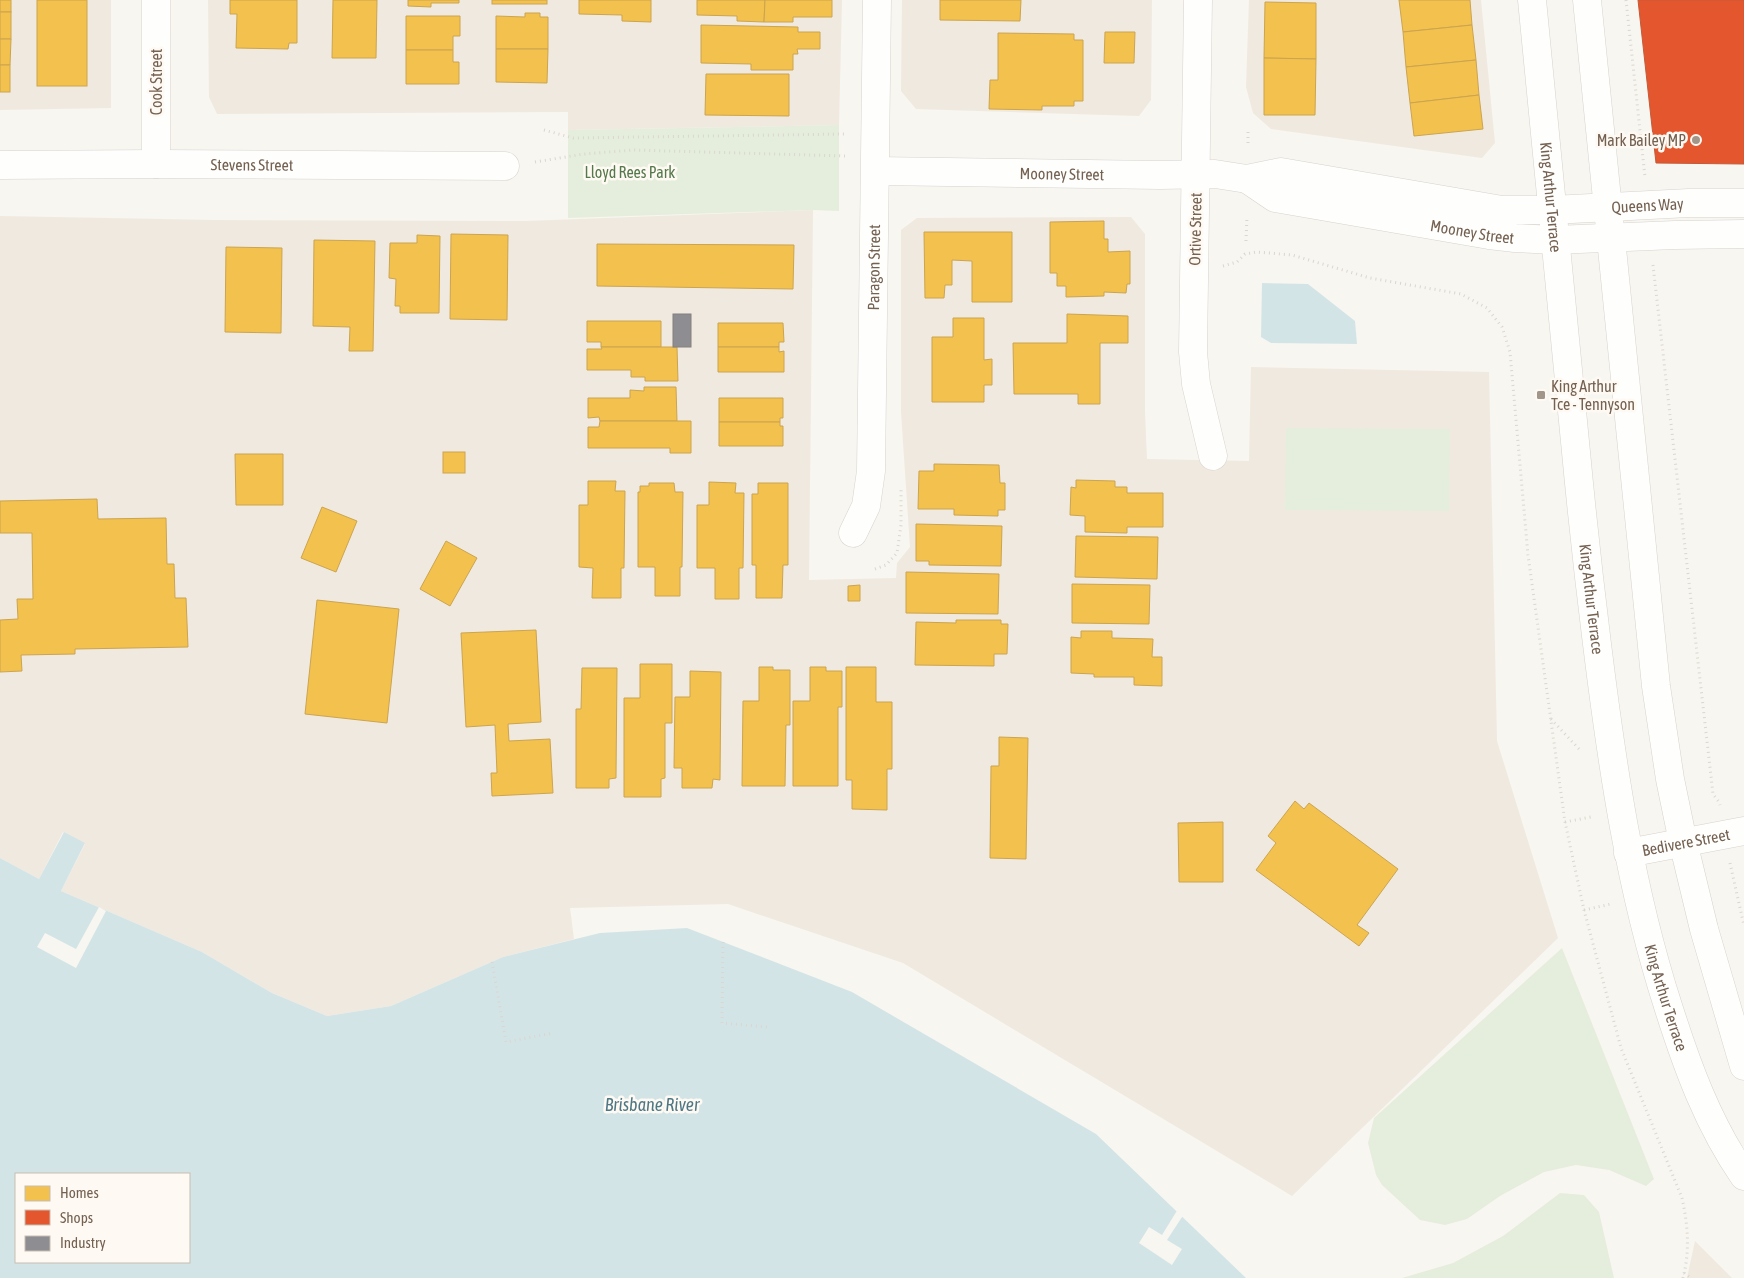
<svg xmlns="http://www.w3.org/2000/svg" width="1744" height="1278" font-family="'Asap Condensed',sans-serif">
	<style>
		.residential { fill: #f0e9df }
		.green { fill: #e5eedc }
		.water { fill: #d3e4e7; fill-rule: evenodd }
		.pier { fill: #f8f6f0 }
		.homes { fill: #f2c14e; stroke: #cca44f }
		.shops { fill: #e4572e; stroke: #c25a38 }
		.industry { fill: #8d8d92; stroke: #86807e }
		.lines { fill: none; stroke-linecap: round; stroke-linejoin: round }
		.street-casing { stroke: #d7d3ce; stroke-width: 29 }
		.path { stroke: #dad6d0; stroke-width: 3; stroke-dasharray: 1 4; stroke-linecap: butt }
		.street { stroke: #fefefd; stroke-width: 28 }
		.poi-dot { fill: #a29589; stroke: #fefaf3; stroke-width: 2 }
		.labels { text-anchor: middle; dominant-baseline: central; stroke-width: 5; stroke-linejoin: round; paint-order: stroke }
		.street-label { font-size: 16px; fill: #746151; stroke: #fefaf3 }
		.poi-label { font-size: 16px; fill: #746151; stroke: #fefaf3; text-anchor: end }
		.park-label { font-size: 16px; fill: #54784b; stroke: #fefaf3 }
		.water-label { font-size: 18px; font-style: italic; fill: #4d7785; stroke: #fefaf3 }
	</style>
	<rect width="100%" height="100%" fill="#f8f6f0"/>
	<g class="residential">
		<polygon points="0,0 111,0 111,108 0,110"/>
		<polygon points="208,0 842,0 839,125 568,130 568,112 217,114 209,97"/>
		<polygon points="902,0 1152,0 1151,100 1139,116 916,109 901,91"/>
		<polygon points="1249,0 1481,0 1495,143 1482,158 1271,129 1253,113 1246,87"/>
		<polygon points="813,210 809,580 896,578 897,563 910,547 901,412 901,230 917,218 1131,217 1145,234 1145,412 1147,459 1249,461 1251,367 1489,372 1497,741 1558,938 1292,1196 903,963 728,904 570,908 574,939 503,957 391,1006 327,1016 272,993 202,952 61,891 85,844 63,832 39,879 0,858 0,216 215,220 526,221"/>
		<polygon points="1695,1241 1732,1278 1687,1278"/>
	</g>
	<g class="green">
		<polygon points="839,125 839,211 813,210 568,218 568,130"/>
		<polygon points="1286,428 1450,429 1449,511 1285,510"/>
		<polygon points="1562,948 1654,1179 1646,1186 1609,1170 1576,1165 1544,1172 1500,1196 1467,1219 1445,1225 1420,1220 1382,1185 1376,1175 1368,1143 1374,1118"/>
		<polygon points="1560,1193 1584,1195 1599,1212 1614,1278 1402,1278 1453,1263 1503,1236"/>
	</g>
	<g class="water">
		<polygon points="1262,283 1308,284 1355,321 1357,344 1271,343 1261,337"/>
		<path d="M64,832l21,11 -24,48 141,61 70,41 55,23 64,-10 112,-49 97,-24 87,-5 165,64 244,142 150,144h-1246v-420l39,21zM16,1174h173v88h-173z"/>
	</g>
	<g class="pier">
		<polygon points="99,907 106,911 76,968 37,947 45,933 76,949"/>
		<polygon points="1178,1209 1184,1214 1167,1240 1182,1249 1172,1265 1139,1243 1149,1227 1162,1235"/>
	</g>
	<g class="homes">
		<rect x="0" y="0" width="11" height="12"/>
		<rect x="37" y="0" width="50" height="86"/>
		<polygon points="230,0 297,0 297,43 289,43 288,49 236,48 237,14 230,14"/>
		<polygon points="333,0 377,0 376,58 332,58"/>
		<polygon points="408,0 459,0 459,3 431,3 431,7 408,6"/>
		<rect x="492" y="0" width="55" height="4"/>
		<polygon points="579,0 651,0 651,22 622,21 622,15 579,14"/>
		<polygon points="697,0 765,0 764,22 737,21 737,16 697,15"/>
		<polygon points="765,0 832,0 832,17 793,17 793,22 764,22"/>
		<polygon points="940,0 1021,0 1020,21 940,20"/>
		<polygon points="1399,0 1470,0 1472,25 1403,32"/>
		<polygon points="1265,2 1316,3 1316,59 1264,58"/>
		<rect x="0" y="12" width="11" height="27"/>
		<polygon points="525,13 540,13 540,17 548,17 548,49 496,49 496,16 525,17"/>
		<polygon points="406,16 460,16 460,36 453,36 453,50 406,50"/>
		<polygon points="701,25 798,27 798,32 820,32 820,49 797,49 798,54 793,54 793,70 751,70 751,64 701,63"/>
		<polygon points="1472,25 1476,60 1406,67 1403,32"/>
		<polygon points="1105,32 1135,32 1134,63 1104,63"/>
		<polygon points="998,33 1074,34 1074,40 1083,40 1083,101 1074,101 1074,106 1042,106 1042,110 989,109 990,80 998,80"/>
		<polygon points="0,39 11,39 10,65 0,65"/>
		<polygon points="496,49 548,49 547,83 496,82"/>
		<polygon points="406,50 453,50 453,62 459,62 459,84 406,84"/>
		<polygon points="1264,58 1316,59 1315,115 1264,115"/>
		<polygon points="1476,60 1479,95 1410,103 1406,67"/>
		<rect x="0" y="65" width="10" height="27"/>
		<polygon points="706,74 789,74 789,116 705,115"/>
		<polygon points="1479,95 1483,129 1414,136 1410,103"/>
		<polygon points="1104,221 1104,239 1108,239 1108,252 1130,251 1130,284 1127,284 1126,293 1104,292 1104,296 1066,297 1066,286 1057,286 1057,273 1050,273 1050,222"/>
		<polygon points="924,232 1012,232 1012,302 972,302 972,261 952,260 952,285 945,285 944,298 925,298"/>
		<polygon points="451,234 508,235 507,320 450,319"/>
		<polygon points="417,235 440,236 439,313 400,313 400,306 395,306 396,279 389,278 390,243 417,243"/>
		<polygon points="314,240 375,241 373,351 349,351 350,327 313,326"/>
		<polygon points="597,244 794,245 793,289 597,286"/>
		<polygon points="226,247 282,248 281,333 225,332"/>
		<polygon points="1067,314 1128,316 1128,343 1100,343 1100,404 1078,404 1078,394 1014,394 1013,343 1067,343"/>
		<polygon points="953,318 984,318 984,360 992,359 992,385 984,385 984,402 932,402 932,337 953,337"/>
		<polygon points="587,321 661,321 661,347 601,347 601,342 587,342"/>
		<polygon points="718,323 783,323 784,342 779,342 779,347 718,347"/>
		<polygon points="601,347 677,347 678,381 645,381 645,377 631,377 631,370 587,370 587,349 602,349"/>
		<polygon points="718,347 779,347 779,352 784,351 784,372 718,372"/>
		<polygon points="644,387 676,387 677,421 600,421 599,417 588,418 588,398 630,398 630,390 644,391"/>
		<polygon points="719,398 783,398 783,418 780,418 780,422 719,422"/>
		<polygon points="600,421 691,421 691,453 670,453 670,448 588,448 588,427 599,427"/>
		<polygon points="719,422 780,422 780,426 783,426 783,446 719,446"/>
		<rect x="443" y="452" width="22" height="21"/>
		<polygon points="235,454 283,454 283,505 236,505"/>
		<polygon points="934,464 999,465 1000,483 1005,483 1005,510 998,510 998,516 954,515 954,509 918,509 919,471 934,471"/>
		<polygon points="1076,480 1115,481 1115,487 1127,487 1127,493 1163,493 1163,527 1127,527 1127,533 1085,532 1085,516 1070,515 1071,487 1076,488"/>
		<polygon points="588,481 616,481 615,491 625,491 624,568 621,568 621,598 592,598 593,568 579,567 579,505 588,505"/>
		<polygon points="709,482 736,483 735,493 744,493 743,568 739,568 739,599 715,599 715,568 697,568 697,505 709,505"/>
		<polygon points="649,483 674,483 675,492 683,492 682,567 680,567 680,596 655,596 655,567 638,567 638,492 640,492 640,486 649,486"/>
		<polygon points="758,483 788,483 788,565 783,565 782,598 756,598 756,565 752,565 752,494 758,494"/>
		<polygon points="97,499 98,519 166,518 167,564 174,564 175,598 186,598 188,647 75,649 75,654 21,655 22,671 0,672 0,620 18,619 17,599 33,599 32,533 0,533 0,501"/>
		<polygon points="322,507 357,521 336,572 301,558"/>
		<polygon points="916,524 1002,526 1001,566 929,565 929,561 916,561"/>
		<polygon points="1076,536 1158,537 1157,579 1075,577"/>
		<polygon points="446,541 477,558 450,606 420,589"/>
		<polygon points="906,572 999,574 998,614 906,613"/>
		<polygon points="1072,584 1150,585 1149,624 1072,623"/>
		<polygon points="860,585 860,601 848,601 848,586"/>
		<polygon points="317,600 399,609 387,723 305,714"/>
		<polygon points="956,620 1001,620 1001,624 1008,624 1007,654 994,654 994,666 915,665 916,622 956,623"/>
		<polygon points="536,630 541,722 508,724 509,741 550,739 553,793 492,796 491,773 497,773 495,725 466,727 461,633"/>
		<polygon points="1081,631 1112,631 1112,638 1153,639 1152,657 1162,657 1162,686 1134,685 1134,677 1094,677 1094,674 1071,673 1071,637 1081,638"/>
		<polygon points="640,664 672,664 672,723 665,723 665,778 661,779 661,797 624,797 624,698 640,698"/>
		<polygon points="759,667 773,667 773,670 790,670 790,725 786,725 785,786 742,786 743,701 759,701"/>
		<polygon points="810,667 826,667 826,671 842,671 842,707 838,707 838,786 793,786 793,701 810,701"/>
		<polygon points="846,667 876,667 876,702 892,702 892,769 887,769 887,810 852,809 852,780 846,780"/>
		<polygon points="582,668 617,668 616,778 609,779 609,788 576,788 576,709 581,709"/>
		<polygon points="690,671 721,672 720,780 713,779 712,788 682,788 682,768 674,768 675,697 690,697"/>
		<polygon points="999,737 1028,738 1026,859 990,858 991,766 999,766"/>
		<polygon points="1295,801 1304,809 1309,803 1398,869 1357,925 1369,933 1359,946 1256,870 1276,843 1268,836"/>
		<polygon points="1223,822 1223,882 1179,882 1178,823"/>
	</g>
	<polygon class="shops" points="1638,0 1744,0 1744,164 1656,163"/>
	<rect class="industry" x="673" y="314" width="18" height="33"/>
	<g class="lines">
		<g class="street-casing">
			<g id="street">
				<polyline points="1198,0 1193,352 1196,384 1213,456"/>
				<path id="s1" d="M1532,0c15,151 29,301 44,452 6,64 13,128 21,192 15,122 33,244 71,362 19,60 40,118 76,170"/>
				<polyline points="1587,0 1656,686 1670,779 1683,842 1704,929 1744,1066"/>
				<polyline points="156,164 156,0"/>
				<path id="s2" d="M0,165l156,-1 349,2"/>
				<path id="s3" d="M876,171l284,4 55,-1 32,5 34,-7 221,38h50l137,-7h55"/>
				<path id="s4" d="M1247,179l28,19 214,37 26,3 40,2 120,-5 69,-1"/>
				<path id="s5" d="M853,533l13,-27 5,-35 6,-471"/>
				<path id="s6" d="M1628,853l116,-22"/>
			</g>
		</g>
		<g class="path">
			<polyline points="1626,0 1645,177"/>
			<polyline points="544,130 573,138 846,134"/>
			<polyline points="1248,132 1248,146"/>
			<polyline points="535,162 584,154 633,150 845,156"/>
			<polyline points="1246,241 1247,216"/>
			<polyline points="1653,265 1713,794 1719,802 1720,805"/>
			<path d="M1223,266l14,-4 8,-8 12,-2 35,3 78,23 91,16 26,14 15,19 8,25 18,203 37,267 19,88 37,138 61,150c6,27 8,53 1,80"/>
			<polyline points="875,569 886,565 897,553 901,525 901,487"/>
			<polyline points="1551,719 1579,749"/>
			<polyline points="1565,822 1591,817"/>
			<polyline points="1730,863 1744,926"/>
			<polyline points="1584,910 1611,904"/>
			<polyline points="723,942 722,1023 767,1027"/>
			<polyline points="492,962 506,1042 553,1033"/>
			<polyline points="1684,1273 1691,1278"/>
		</g>
		<use href="#street" class="street"/>
	</g>
	<g class="poi-dot">
		<circle cx="1696" cy="140" r="5"/>
		<rect x="1536" y="390" width="10" height="10" rx="2.5"/>
	</g>
	<g class="labels">
		<g class="street-label">
			<text transform="translate(156 82) rotate(-90)">Cook Street</text>
			<text stroke="none"><textPath href="#s2" startOffset="252">Stevens Street</textPath></text>
			<text stroke="none"><textPath href="#s3" startOffset="186">Mooney Street</textPath></text>
			<text stroke="none"><textPath href="#s1" startOffset="198">King Arthur Terrace</textPath></text>
			<text stroke="none"><textPath href="#s3" startOffset="776">Queens Way</textPath></text>
			<text transform="translate(1195 229) rotate(-89)">Ortive Street</text>
			<text stroke="none"><textPath href="#s4" startOffset="234">Mooney Street</textPath></text>
			<text stroke="none"><textPath href="#s5" startOffset="269">Paragon Street</textPath></text>
			<text stroke="none"><textPath href="#s1" startOffset="602">King Arthur Terrace</textPath></text>
			<text stroke="none"><textPath href="#s6" startOffset="59">Bedivere Street</textPath></text>
			<text stroke="none"><textPath href="#s1" startOffset="1008">King Arthur Terrace</textPath></text>
		</g>
		<g class="poi-label">
			<text x="1686" y="140">Mark Bailey MP</text>
			<text x="1551" y="386" text-anchor="start">King Arthur<tspan x="1551" dy="18">Tce - Tennyson</tspan></text>
		</g>
		<g class="park-label">
			<text x="630" y="172">Lloyd Rees Park</text>
		</g>
		<g class="water-label">
			<text x="652" y="1104">Brisbane River</text>
		</g>
	</g>
	<rect x="15" y="1173" width="175" height="90" fill="#fefaf3" stroke="#c7bdb2"/>
	<rect x="25" y="1186" width="25" height="15" fill="#f2c14e" stroke="#c7bdb2"/>
	<text x="60" y="1198" font-size="15" fill="#746151">Homes</text>
	<rect x="25" y="1210" width="25" height="15" fill="#e4572e" stroke="#c7bdb2"/>
	<text x="60" y="1223" font-size="15" fill="#746151">Shops</text>
	<rect x="25" y="1236" width="25" height="15" fill="#8d8d92" stroke="#c7bdb2"/>
	<text x="60" y="1248" font-size="15" fill="#746151">Industry</text>
</svg>
